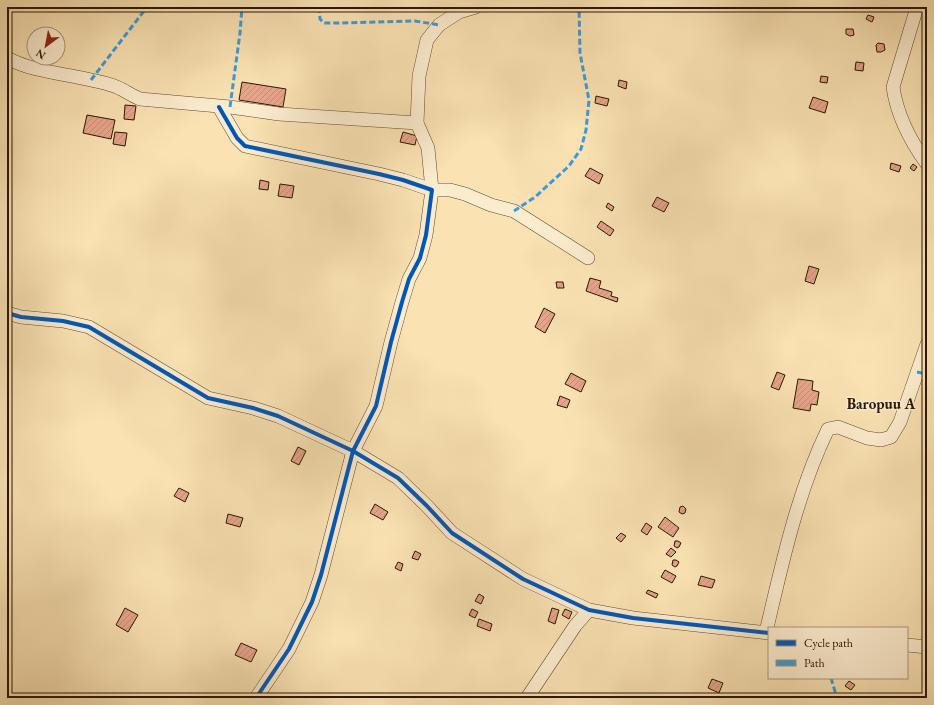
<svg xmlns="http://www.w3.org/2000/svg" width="934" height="705" font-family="'EB Garamond',serif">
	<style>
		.building { fill: url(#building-hatch); stroke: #2a1700 }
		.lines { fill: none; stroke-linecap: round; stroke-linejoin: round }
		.street-casing { stroke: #5e4a2d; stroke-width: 14 }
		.street { stroke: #fcecce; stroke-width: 13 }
		.quiet { stroke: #3d9adc; stroke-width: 3; stroke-dasharray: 6 3; stroke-linecap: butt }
		.cycleway-casing { stroke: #fcecce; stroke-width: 6 }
		.cycleway { stroke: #0057b8; stroke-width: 4 }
		.labels { text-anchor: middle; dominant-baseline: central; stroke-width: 3; stroke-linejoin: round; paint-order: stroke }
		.quarter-label { font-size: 15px; font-weight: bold; fill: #2a1700; stroke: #fcecce }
	</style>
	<defs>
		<pattern id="building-hatch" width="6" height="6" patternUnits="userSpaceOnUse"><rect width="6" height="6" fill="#e7a58b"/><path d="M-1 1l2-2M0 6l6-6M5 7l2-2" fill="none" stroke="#c68d76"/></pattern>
	</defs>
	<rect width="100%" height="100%" fill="#fae2b3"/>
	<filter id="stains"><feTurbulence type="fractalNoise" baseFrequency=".005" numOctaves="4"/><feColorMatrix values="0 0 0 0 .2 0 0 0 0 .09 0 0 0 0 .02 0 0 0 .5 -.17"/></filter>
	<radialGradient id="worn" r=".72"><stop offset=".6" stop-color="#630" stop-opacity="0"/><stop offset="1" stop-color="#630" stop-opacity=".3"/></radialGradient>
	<g class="building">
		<polygon points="868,15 874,17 872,22 866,19"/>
		<polygon points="846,29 853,29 854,35 850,36 846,34"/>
		<polygon points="878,43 884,44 885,50 881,52 877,52 876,45"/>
		<polygon points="856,62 864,63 863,71 855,70"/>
		<polygon points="821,76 828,77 827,83 820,82"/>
		<polygon points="619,80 627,82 626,89 618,86"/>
		<polygon points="242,82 286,89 283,107 239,100"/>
		<polygon points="596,96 609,99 607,106 595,103"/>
		<polygon points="813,97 828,102 825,113 809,108"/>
		<polygon points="125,105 136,106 134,120 124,119"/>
		<polygon points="87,115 115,120 111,139 83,133"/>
		<polygon points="115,132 127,133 125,146 113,144"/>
		<polygon points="403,132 417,136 415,145 400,142"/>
		<polygon points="891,163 901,166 899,172 890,169"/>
		<polygon points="913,164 917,167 914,171 910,168"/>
		<polygon points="590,168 603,175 599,184 585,176"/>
		<polygon points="260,180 269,182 268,190 259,189"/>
		<polygon points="280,184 294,186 292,198 278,196"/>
		<polygon points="657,197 669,203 664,212 652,206"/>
		<polygon points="608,203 614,207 612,211 606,207"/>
		<polygon points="601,221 614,230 610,236 597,227"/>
		<polygon points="809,266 819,269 814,284 805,281"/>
		<polygon points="590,278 601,281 599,288 612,292 611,296 618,298 617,302 586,291"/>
		<polygon points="556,282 563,282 564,288 557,288"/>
		<polygon points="544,308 555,314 545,333 535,327"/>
		<polygon points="777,372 785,375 779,390 771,387"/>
		<polygon points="571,373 586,381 581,392 565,384"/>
		<polygon points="798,379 813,381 812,390 819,392 817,405 811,404 810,411 793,408"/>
		<polygon points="560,396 570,400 567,408 557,405"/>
		<polygon points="298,447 306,451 299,465 291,461"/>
		<polygon points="179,488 189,493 185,502 174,496"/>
		<polygon points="375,504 388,512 383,520 370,513"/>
		<polygon points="683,506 686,509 685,513 682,514 679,512 680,507"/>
		<polygon points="228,514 243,518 240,527 226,523"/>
		<polygon points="665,517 679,528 673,537 658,527"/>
		<polygon points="646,523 652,527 647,535 641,531"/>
		<polygon points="621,533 626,536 621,542 616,538"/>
		<polygon points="675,541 678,541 681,543 679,547 677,548 674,546"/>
		<polygon points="671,548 676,552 671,557 666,554"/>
		<polygon points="415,551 421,554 418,560 412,558"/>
		<polygon points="673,560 676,560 679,562 677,566 675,567 672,565"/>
		<polygon points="398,562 403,564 401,571 395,568"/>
		<polygon points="665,570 676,576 672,583 661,577"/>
		<polygon points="701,576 715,580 712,588 698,585"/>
		<polygon points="648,590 658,594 656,598 646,593"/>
		<polygon points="479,594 484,597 481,604 475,601"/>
		<polygon points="125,608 138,615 128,632 116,625"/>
		<polygon points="552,608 559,610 555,624 548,621"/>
		<polygon points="472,609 478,612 475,618 469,615"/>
		<polygon points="565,609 572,612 569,619 562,615"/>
		<polygon points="479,619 492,624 490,631 477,626"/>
		<polygon points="241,643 257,650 251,662 235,655"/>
		<polygon points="712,679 723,683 719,693 708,688"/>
		<polygon points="849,681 855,685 851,690 845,686"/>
	</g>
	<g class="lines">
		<g class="street-casing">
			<g id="street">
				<polyline points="476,7 459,12 439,25 427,40 419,76 417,123 428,148 432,190 450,190 465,194 491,205 514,211 588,258"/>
				<path d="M917,7l-24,80c4,28 18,55 34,77"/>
				<path d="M7,58c26,14 56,15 84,22 9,2 21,4 30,9 6,3 12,7 19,10l90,8 49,7 138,9"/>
				<polyline points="219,107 237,138 245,146 379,174 403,180 432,190 426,235 420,258 409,279 402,302 391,342 376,406 353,451 321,575 312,602 289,649 256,698"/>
				<polyline points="7,313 21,317 63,321 89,327 208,398 253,408 278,416 353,451 398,478 427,506 452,533 523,579 589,610 633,618 769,633"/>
				<path d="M766,632c16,-68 31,-139 62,-203l10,-2 29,11 14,2 10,-3 9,-15 27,-78"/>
				<polyline points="907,645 927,647"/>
				<polyline points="527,698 575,626 589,610"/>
			</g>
		</g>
		<use href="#street" class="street"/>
		<g class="quiet">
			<polyline points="319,7 320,19 324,23 339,23 415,21 439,25"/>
			<polyline points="91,80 147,7"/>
			<polyline points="230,107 240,33 242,7"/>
			<polyline points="514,211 535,197 569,166 581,149 586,130 589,100 580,53 579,7"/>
			<polyline points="917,372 927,374"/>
			<polyline points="831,678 837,698"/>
		</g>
		<g class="cycleway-casing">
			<g id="cycleway">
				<polyline points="219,107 237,138 245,146 379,174 403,180 432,190 426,235 420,258 409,279 402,302 391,342 376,406 353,451 321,575 312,602 289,649 256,698"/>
				<polyline points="7,313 21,317 63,321 89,327 208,398 253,408 278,416 353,451 398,478 427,506 452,533 523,579 589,610 633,618 769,633"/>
			</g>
		</g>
		<use href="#cycleway" class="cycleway"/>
	</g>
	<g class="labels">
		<g class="quarter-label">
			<text x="881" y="403">Baropuu A</text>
		</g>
	</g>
	<rect width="934" height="705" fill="none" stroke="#fae2b3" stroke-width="24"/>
	<rect x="8" y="8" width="918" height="689" fill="none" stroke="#2a1700" stroke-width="2"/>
	<rect x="12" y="12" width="910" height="681" fill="none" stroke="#2a1700"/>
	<rect x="768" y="627" width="140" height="52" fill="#fcecce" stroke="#a8977c"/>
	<rect x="776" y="640" width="20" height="6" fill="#0057b8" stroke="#a8977c"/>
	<text x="804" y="647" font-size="12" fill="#2a1700">Cycle path</text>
	<rect x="776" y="660" width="20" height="6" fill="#3d9adc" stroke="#a8977c"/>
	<text x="804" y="667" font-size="12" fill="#2a1700">Path</text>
	<g transform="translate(46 46) rotate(212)"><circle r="19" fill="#fcecce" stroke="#a8977c"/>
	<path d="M0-3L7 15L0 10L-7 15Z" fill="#8f2418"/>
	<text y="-6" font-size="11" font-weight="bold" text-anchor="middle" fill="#2a1700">N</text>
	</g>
	<rect width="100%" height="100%" filter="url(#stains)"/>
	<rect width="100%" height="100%" fill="url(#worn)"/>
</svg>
